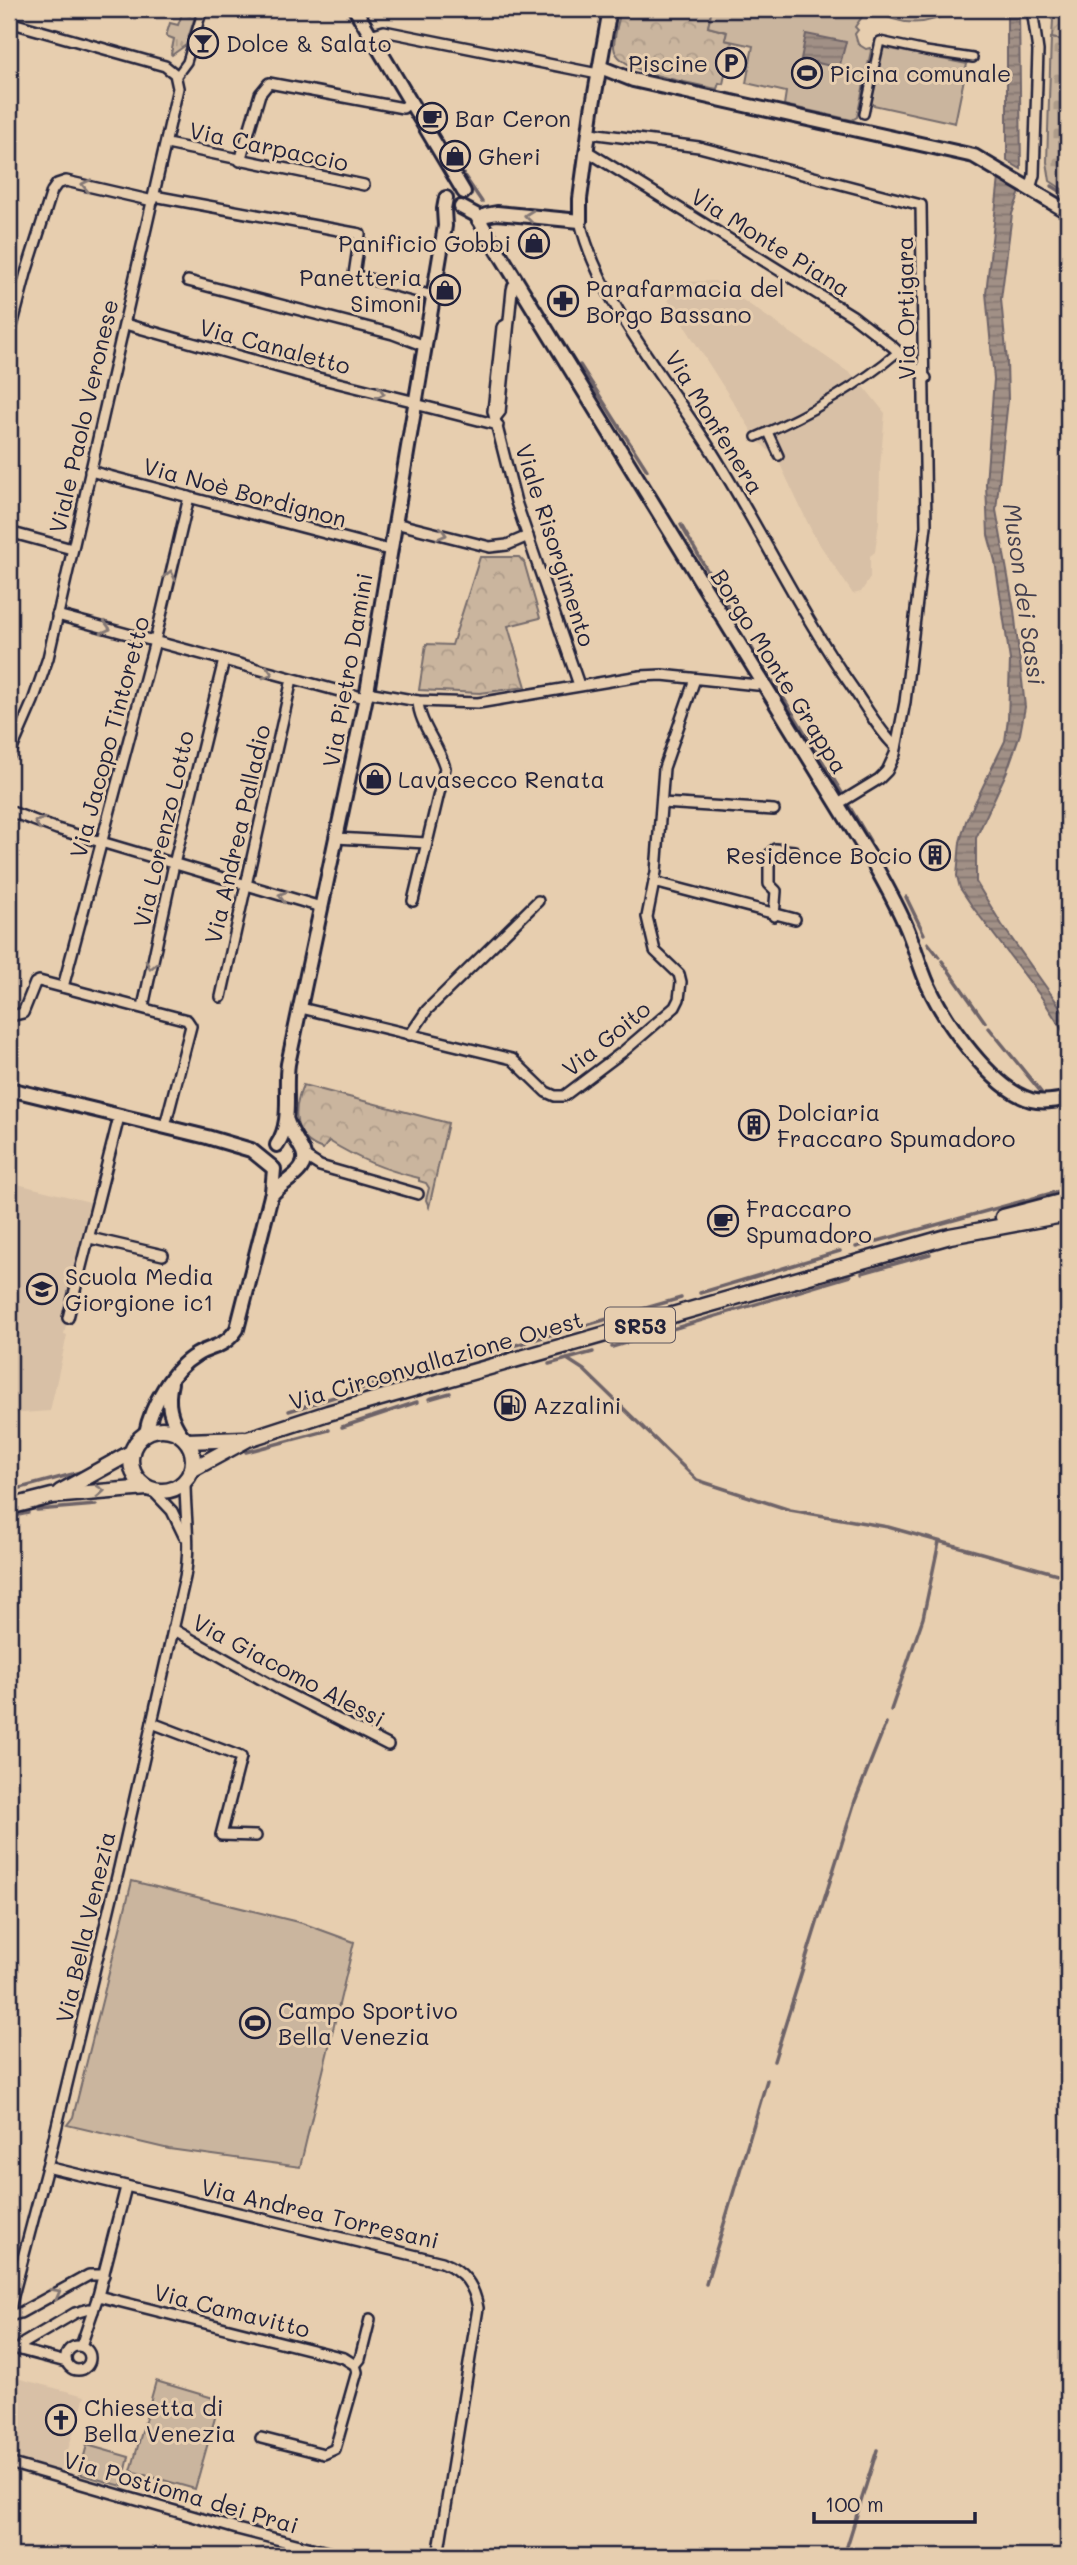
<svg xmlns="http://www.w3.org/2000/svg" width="1077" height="2565" font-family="Mali,sans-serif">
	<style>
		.built { fill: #d8c0a6 }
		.grass { fill: url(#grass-tufts); stroke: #766c6c; stroke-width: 2 }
		.cemetery { fill: url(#cemetery-stones); stroke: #766c6c; stroke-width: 2 }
		.park { fill: url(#park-crowns); stroke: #766c6c; stroke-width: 2 }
		.garden { fill: url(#garden-furrows); stroke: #766c6c; stroke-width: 2 }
		.pitch { fill: #cab59e; stroke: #766c6c; stroke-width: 2 }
		.water { fill: url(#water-rules); stroke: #6e6468; stroke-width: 2 }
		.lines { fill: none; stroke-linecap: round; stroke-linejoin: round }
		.stream { stroke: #6e6468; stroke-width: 3.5 }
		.pedestrian-casing { stroke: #22223b; stroke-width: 12 }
		.minor-casing { stroke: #22223b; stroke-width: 14 }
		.tertiary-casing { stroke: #22223b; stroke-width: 18 }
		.primary-casing { stroke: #22223b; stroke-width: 19 }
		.pedestrian { stroke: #e7ceaf; stroke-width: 7 }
		.minor { stroke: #e7ceaf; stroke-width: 9 }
		.tertiary { stroke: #e7ceaf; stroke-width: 12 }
		.primary { stroke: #e7ceaf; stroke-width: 14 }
		.oneway { stroke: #847875 }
		.labels { text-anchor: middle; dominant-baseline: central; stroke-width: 6; stroke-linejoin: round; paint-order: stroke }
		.shield { fill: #e7ceaf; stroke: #5d565e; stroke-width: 2 }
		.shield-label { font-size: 21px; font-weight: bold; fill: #22223b }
		.poi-label { font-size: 23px; fill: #22223b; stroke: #e7ceaf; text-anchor: start }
		.street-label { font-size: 23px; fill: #22223b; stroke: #e7ceaf }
		.water-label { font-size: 24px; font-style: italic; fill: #423e4e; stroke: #e7ceaf }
	</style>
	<defs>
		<pattern id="grass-tufts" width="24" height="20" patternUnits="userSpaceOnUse" patternTransform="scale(1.75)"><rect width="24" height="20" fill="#cab59e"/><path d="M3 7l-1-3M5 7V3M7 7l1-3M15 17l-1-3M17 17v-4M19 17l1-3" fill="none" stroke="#ad9b89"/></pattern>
		<pattern id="cemetery-stones" width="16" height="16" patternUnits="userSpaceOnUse" patternTransform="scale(1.75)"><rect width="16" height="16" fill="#cab59e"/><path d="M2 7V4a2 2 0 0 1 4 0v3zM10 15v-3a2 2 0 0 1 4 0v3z" fill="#ad9b89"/></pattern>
		<pattern id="park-crowns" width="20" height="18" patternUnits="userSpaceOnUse" patternTransform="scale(1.75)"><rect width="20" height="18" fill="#cab59e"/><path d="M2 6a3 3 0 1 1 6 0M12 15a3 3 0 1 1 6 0" fill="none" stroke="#ad9b89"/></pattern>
		<pattern id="garden-furrows" width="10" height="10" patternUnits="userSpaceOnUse" patternTransform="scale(1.75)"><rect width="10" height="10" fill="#cab59e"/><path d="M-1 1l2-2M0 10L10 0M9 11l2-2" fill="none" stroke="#ad9b89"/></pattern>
		<pattern id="water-rules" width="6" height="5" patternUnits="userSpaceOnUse" patternTransform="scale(1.75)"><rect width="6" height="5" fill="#a19086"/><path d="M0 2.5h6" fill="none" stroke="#83756f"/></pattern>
	</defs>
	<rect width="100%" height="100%" fill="#e7ceaf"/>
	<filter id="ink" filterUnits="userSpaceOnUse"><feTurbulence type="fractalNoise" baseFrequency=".0143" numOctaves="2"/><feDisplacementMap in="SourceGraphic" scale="14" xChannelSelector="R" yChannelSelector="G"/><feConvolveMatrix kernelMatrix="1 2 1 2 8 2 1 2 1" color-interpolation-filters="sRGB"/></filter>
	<g filter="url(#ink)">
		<g class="built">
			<polygon points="715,281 857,378 885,413 880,467 879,522 875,552 870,556 870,578 861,592 853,594 814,536 777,458 758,441 668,300 668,282"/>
			<polygon points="9,1182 94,1203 64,1334 67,1335 50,1411 9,1414"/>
			<polygon points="9,2376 85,2396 61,2471 9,2456"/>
		</g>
		<polygon class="grass" points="195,10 197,10 186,45 172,55 171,54 174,39 166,36 170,23 178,25 182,14 190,16"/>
		<polygon class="cemetery" points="1051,38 1068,41 1068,193 1050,181 1047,162"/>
		<g class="park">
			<path d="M621,9h91l-4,18 19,5 -2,8 7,2 -9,42 -4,-1 -2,6c-20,-5 -102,-16 -103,-42 0,-12 5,-27 7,-38z"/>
			<polygon points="480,557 519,557 524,562 540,618 508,626 526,687 480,693 419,690 426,644 452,645"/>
			<path d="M303,1085l145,38 -19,84 -3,-7 3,-12 -3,-5 -7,-2v-3c-31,-7 -63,-20 -90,-37l-6,8c-31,-10 -31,-38 -20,-64z"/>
		</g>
		<polygon class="garden" points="1040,9 1068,9 1068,41 1052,38 1053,20"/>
		<g class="pitch">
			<polygon points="712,9 858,9 864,14 855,27 858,30 855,34 858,44 866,49 870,48 871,51 857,117 852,120 784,105 786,92 746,83 753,46 725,40 727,32 708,27"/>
			<path d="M873,9h82c-26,18 -56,18 -82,0z"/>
			<polygon points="881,47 967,64 955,123 869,104"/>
			<polygon points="132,1881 302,1923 354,1942 300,2167 169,2149 67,2125 73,2117"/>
			<polygon points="156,2381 220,2400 195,2489 131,2471"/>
			<polygon points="87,2445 129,2457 122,2486 79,2474"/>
		</g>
		<g class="water">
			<polygon points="1007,9 1019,9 1021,169 1007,161"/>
			<polygon points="806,34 846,42 839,68 801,59"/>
			<polygon points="999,178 1020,192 1012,214 1001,299 1007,361 1008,400 996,510 1014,610 1025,707 1020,734 1007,771 976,838 976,882 1002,925 1068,1018 1068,1039 1042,998 972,906 960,888 957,876 960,842 966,821 1005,741 1008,719 1010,660 995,561 988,535 986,484 994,379 986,293"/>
		</g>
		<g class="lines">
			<g class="stream">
				<polyline points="455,162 482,202"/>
				<polyline points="1052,186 1068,196"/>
				<polyline points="580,365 647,470"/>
				<polyline points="681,525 734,617"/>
				<polyline points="750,645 769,676"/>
				<polyline points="773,681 842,793"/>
				<polyline points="849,806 870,841"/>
				<polyline points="906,897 924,934"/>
				<polyline points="928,943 939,957"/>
				<polyline points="942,961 985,1022"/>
				<polyline points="989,1028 1041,1092"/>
				<polyline points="856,1247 1063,1190"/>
				<polyline points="862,1273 930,1254"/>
				<polyline points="700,1293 840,1251"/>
				<polyline points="583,1326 681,1298"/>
				<polyline points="516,1345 570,1329"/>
				<polyline points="612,1347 850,1276"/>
				<polyline points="567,1359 584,1370 697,1480 790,1510 888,1527 1068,1577"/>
				<polyline points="549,1364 593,1352"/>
				<polyline points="429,1399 450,1393"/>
				<polyline points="289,1411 386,1381"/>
				<polyline points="342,1427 417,1402"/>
				<polyline points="246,1452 329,1430"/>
				<polyline points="9,1491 84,1471"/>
				<polyline points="37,1510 96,1505"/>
				<polyline points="9,1517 28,1513"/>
				<polyline points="891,1710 923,1618 939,1542"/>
				<polyline points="774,2061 855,1801 886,1723"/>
				<polyline points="706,2284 767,2080"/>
				<polyline points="844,2556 877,2450"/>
			</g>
			<g class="pedestrian-casing">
				<g id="pedestrian">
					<polyline points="176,77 187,62 203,9"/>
					<polyline points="864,114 880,41 926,51 973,58"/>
					<polyline points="768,432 779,456"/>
					<path d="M756,437c51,-22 100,-49 142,-85"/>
				</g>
			</g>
			<g class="minor-casing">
				<g id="minor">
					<polyline points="9,22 165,66 175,74 178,88 48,658 33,701 9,756"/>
					<polyline points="370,35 384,31 598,74"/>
					<polyline points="590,133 699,147 921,205 926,526 905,702 895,754 887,771 879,779 838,804"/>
					<polyline points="167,144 364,185"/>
					<polyline points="587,151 853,316 893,347 926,378"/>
					<polyline points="240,161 260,94 269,83 403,108 409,103"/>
					<polyline points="1030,189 1034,175 1038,51 1032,9"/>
					<polyline points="154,196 360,234 354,275 433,296"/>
					<path d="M580,221c19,82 90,162 134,234 48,77 86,158 138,232 14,20 27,44 44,60"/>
					<polyline points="188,281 393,334 425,346"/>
					<polyline points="125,324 310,376 416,402"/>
					<polyline points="507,324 502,327 493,411 516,502 579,685"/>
					<polyline points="9,338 26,273 52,191 57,184 66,181 153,201"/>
					<polyline points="415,404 498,425"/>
					<polyline points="496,417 500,412 512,290 513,286 517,283"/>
					<polyline points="90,471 389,550"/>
					<polyline points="395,523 490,547 507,545 528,536"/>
					<polyline points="9,532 72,549"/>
					<polyline points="57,615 365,698"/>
					<polyline points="367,692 418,701 478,703 640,676 662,675 757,685 763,683"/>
					<polyline points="662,803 774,810"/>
					<polyline points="9,811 57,829 321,907"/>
					<polyline points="336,838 426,843"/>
					<polyline points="654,882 795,919"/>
					<path d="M413,901l32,-133c-6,-23 -26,-44 -27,-67"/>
					<polyline points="774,916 776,891 769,884 769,855 775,849 794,851"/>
					<polyline points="63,987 155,641 189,497"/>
					<polyline points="221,997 292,679"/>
					<polyline points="143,1007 174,864 224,660"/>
					<polyline points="301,1008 512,1059 546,1092 555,1096 564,1096 625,1050 675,1007 679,999 681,982 679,974 655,951 647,917 656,872 664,768 695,679"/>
					<polyline points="9,1013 15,1015 23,1013 35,983 39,981 187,1020 191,1026 165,1126"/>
					<polyline points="410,1035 427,1010 538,901"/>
					<polyline points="304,1156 320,1166 418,1194"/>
					<polyline points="90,1238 163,1255"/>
					<polyline points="68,1318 119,1117"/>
					<polyline points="152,1490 172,1511 184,1536"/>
					<polyline points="173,1629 280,1690 388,1745"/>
					<polyline points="152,1723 241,1757 221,1835 256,1836"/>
					<path d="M47,2167l395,95c22,9 32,23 36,46l-40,248"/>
					<polyline points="98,2296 344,2358 355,2365 357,2372 335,2449 324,2454 261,2438"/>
					<path d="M9,2311l38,-144 72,-299 66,-291c6,-32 0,-62 0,-95"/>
					<polyline points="9,2316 20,2313 89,2275 104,2275"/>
					<circle cx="78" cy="2358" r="12"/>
					<polyline points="81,2346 98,2296 126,2187"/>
					<polyline points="9,2347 66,2362"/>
					<polyline points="21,2350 24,2343 75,2313 89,2309 93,2311"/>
					<polyline points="355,2365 360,2359 370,2319"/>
					<polyline points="9,2463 237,2529 343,2556"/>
				</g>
			</g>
			<g class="tertiary-casing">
				<g id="tertiary">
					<polyline points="355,9 464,192"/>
					<polyline points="600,67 633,80 974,156 1068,212"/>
					<path d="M461,207l15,8 16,26 381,621c11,20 23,41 32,62 9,20 14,41 23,61 16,35 64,104 103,115 12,3 25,1 37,-2"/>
					<polyline points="479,220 486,215 497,213 580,221 580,199 592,110 610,9"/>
					<polyline points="9,1089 207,1137 251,1150 272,1167"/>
					<path d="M277,1145c16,-24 7,-54 11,-81l79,-372 78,-466 -1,-17 2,-11"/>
					<path d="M271,1196c9,-14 40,-24 32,-44 -5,-11 -12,-19 -16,-31"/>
					<path d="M171,1383c-5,20 -1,36 11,53"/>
					<path d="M146,1433c5,-27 26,-64 50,-78 17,-10 28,-7 41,-26l35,-137 2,-23"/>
				</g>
			</g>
			<g class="primary-casing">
				<g id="primary">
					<polyline points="1003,1217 1068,1200"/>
					<circle cx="162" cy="1460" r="31"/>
					<polyline points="187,1441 244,1439"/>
					<polyline points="193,1469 248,1439 328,1413 950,1236 1068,1214"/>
					<polyline points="60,1492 132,1452"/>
					<polyline points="9,1507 52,1496 147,1488"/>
				</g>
			</g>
			<use href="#pedestrian" class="pedestrian"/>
			<use href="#minor" class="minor"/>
			<use href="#tertiary" class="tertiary"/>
			<use href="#primary" class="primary"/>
		</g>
		<defs><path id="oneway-chevron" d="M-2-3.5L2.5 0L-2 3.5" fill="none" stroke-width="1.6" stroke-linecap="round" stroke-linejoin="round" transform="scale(1.75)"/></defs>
		<g class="oneway">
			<use href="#oneway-chevron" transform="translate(86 185) rotate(-167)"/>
			<use href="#oneway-chevron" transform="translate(529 216) rotate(-174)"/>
			<use href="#oneway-chevron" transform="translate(380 393) rotate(14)"/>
			<use href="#oneway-chevron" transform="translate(442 534) rotate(15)"/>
			<use href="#oneway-chevron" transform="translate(170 575) rotate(-77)"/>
			<use href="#oneway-chevron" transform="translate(106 628) rotate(15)"/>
			<use href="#oneway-chevron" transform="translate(268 673) rotate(16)"/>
			<use href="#oneway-chevron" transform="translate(39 823) rotate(-161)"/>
			<use href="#oneway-chevron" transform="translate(283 896) rotate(-164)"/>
			<use href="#oneway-chevron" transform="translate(151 965) rotate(103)"/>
			<use href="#oneway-chevron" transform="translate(100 1491) rotate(-4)"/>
			<use href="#oneway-chevron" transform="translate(56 2293) rotate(-29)"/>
		</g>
	</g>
	<defs>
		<g id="bar-ring" transform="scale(1.575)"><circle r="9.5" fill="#e7ceaf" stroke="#22223b" stroke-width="1.5"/><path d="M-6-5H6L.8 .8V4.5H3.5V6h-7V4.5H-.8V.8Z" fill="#22223b"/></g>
		<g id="parking-ring" transform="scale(1.575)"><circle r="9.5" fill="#e7ceaf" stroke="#22223b" stroke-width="1.5"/><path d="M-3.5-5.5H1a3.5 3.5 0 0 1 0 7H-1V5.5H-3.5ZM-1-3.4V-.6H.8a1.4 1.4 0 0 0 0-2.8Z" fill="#22223b"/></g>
		<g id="stadium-ring" transform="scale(1.575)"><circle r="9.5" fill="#e7ceaf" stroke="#22223b" stroke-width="1.5"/><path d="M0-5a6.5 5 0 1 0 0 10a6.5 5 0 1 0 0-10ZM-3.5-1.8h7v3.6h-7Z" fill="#22223b"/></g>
		<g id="cafe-ring" transform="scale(1.575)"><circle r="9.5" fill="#e7ceaf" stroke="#22223b" stroke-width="1.5"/><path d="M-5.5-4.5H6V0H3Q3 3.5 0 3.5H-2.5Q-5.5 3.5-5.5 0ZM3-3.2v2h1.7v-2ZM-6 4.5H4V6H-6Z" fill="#22223b"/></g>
		<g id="shop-ring" transform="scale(1.575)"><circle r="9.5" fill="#e7ceaf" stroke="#22223b" stroke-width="1.5"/><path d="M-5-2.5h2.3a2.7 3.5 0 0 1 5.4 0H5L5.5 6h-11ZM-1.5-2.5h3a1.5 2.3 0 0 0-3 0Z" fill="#22223b"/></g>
		<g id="pharmacy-ring" transform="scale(1.575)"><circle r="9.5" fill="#e7ceaf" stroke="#22223b" stroke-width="1.5"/><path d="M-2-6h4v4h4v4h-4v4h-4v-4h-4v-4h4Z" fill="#22223b"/></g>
		<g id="building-ring" transform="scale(1.575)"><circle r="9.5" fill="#e7ceaf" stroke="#22223b" stroke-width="1.5"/><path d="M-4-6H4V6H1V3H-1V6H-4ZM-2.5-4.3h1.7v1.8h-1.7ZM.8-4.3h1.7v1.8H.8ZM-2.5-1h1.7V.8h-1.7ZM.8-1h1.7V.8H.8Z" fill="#22223b"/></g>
		<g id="school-ring" transform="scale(1.575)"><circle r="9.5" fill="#e7ceaf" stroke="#22223b" stroke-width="1.5"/><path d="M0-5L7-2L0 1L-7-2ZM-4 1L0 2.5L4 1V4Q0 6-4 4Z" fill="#22223b"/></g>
		<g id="fuel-ring" transform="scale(1.575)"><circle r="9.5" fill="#e7ceaf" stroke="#22223b" stroke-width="1.5"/><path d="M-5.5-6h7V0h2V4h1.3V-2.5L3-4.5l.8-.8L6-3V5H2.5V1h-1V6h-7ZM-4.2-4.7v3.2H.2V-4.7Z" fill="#22223b"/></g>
		<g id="church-ring" transform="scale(1.575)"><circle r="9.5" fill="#e7ceaf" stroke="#22223b" stroke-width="1.5"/><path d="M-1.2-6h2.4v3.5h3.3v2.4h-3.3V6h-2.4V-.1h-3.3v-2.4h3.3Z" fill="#22223b"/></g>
	</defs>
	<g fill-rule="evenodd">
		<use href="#bar-ring" x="203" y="43"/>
		<use href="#parking-ring" x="731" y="63"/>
		<use href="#stadium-ring" x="807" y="73"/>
		<use href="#cafe-ring" x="432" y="118"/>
		<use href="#shop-ring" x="455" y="156"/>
		<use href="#shop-ring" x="534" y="243"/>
		<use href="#shop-ring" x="445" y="290"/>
		<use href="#pharmacy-ring" x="563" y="301"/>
		<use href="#shop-ring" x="375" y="779"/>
		<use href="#building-ring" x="935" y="855"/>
		<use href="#building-ring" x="754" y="1125"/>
		<use href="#cafe-ring" x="723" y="1221"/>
		<use href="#school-ring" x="42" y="1289"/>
		<use href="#fuel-ring" x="510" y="1405"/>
		<use href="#stadium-ring" x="255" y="2023"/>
		<use href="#church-ring" x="61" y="2420"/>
	</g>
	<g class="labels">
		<rect class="shield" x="605" y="1307.5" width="70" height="35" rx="5"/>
		<g class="shield-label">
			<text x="640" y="1325">SR53</text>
		</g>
		<g class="poi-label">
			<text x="226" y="43">Dolce &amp; Salato</text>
			<text x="708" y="63" text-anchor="end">Piscine</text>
			<text x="830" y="73">Picina comunale</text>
			<text x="455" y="118">Bar Ceron</text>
			<text x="478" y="156">Gheri</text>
			<text x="511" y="243" text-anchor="end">Panificio Gobbi</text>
			<text x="422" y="277" text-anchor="end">Panetteria<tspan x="422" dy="26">Simoni</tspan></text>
			<text x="586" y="288">Parafarmacia del<tspan x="586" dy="26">Borgo Bassano</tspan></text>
			<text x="398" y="779">Lavasecco Renata</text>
			<text x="912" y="855" text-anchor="end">Residence Bocio</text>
			<text x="777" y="1112">Dolciaria<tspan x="777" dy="26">Fraccaro Spumadoro</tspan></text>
			<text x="746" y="1208">Fraccaro<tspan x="746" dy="26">Spumadoro</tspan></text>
			<text x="65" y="1276">Scuola Media<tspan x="65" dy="26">Giorgione ic1</tspan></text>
			<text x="533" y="1405">Azzalini</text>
			<text x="278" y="2010">Campo Sportivo<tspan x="278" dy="26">Bella Venezia</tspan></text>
			<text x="84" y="2407">Chiesetta di<tspan x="84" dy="26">Bella Venezia</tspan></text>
		</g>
		<g class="street-label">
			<text transform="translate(269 146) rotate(12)">Via Carpaccio</text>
			<text transform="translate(771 242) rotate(32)">Via Monte Piana</text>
			<text transform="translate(905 308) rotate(-91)">Via Ortigara</text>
			<text transform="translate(275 346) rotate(15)">Via Canaletto</text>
			<text transform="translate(83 416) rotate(-77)">Viale Paolo Veronese</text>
			<text transform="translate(715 422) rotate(58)">Via Monfenera</text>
			<text transform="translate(245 492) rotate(15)">Via Noè Bordignon</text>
			<text transform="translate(556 545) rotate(72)">Viale Risorgimento</text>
			<text transform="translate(347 670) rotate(-80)">Via Pietro Damini</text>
			<text transform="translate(780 671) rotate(58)">Borgo Monte Grappa</text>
			<text transform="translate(109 737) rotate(-75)">Via Jacopo Tintoretto</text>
			<text transform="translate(163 829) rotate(-77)">Via Lorenzo Lotto</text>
			<text transform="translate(237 834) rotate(-77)">Via Andrea Palladio</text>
			<text transform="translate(606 1038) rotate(-39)">Via Goito</text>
			<text transform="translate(436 1360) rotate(-16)">Via Circonvallazione Ovest</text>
			<text transform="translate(289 1670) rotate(28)">Via Giacomo Alessi</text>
			<text transform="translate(85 1927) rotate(-77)">Via Bella Venezia</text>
			<text transform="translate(320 2213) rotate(13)">Via Andrea Torresani</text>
			<text transform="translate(232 2310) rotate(14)">Via Camavitto</text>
			<text transform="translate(181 2492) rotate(16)">Via Postioma dei Prai</text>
		</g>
		<g class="water-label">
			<text transform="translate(1025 594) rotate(82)">Muson dei Sassi</text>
		</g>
	</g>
	<rect width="1077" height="2565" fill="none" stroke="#e7ceaf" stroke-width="35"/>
	<rect x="18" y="18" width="1042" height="2530" fill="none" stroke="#22223b" stroke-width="2.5" filter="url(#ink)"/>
	<path d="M814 2512v10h161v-10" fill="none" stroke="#22223b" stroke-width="3.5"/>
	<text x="825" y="2512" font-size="21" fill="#22223b" stroke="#e7ceaf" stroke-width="5" paint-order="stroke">100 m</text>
</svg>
